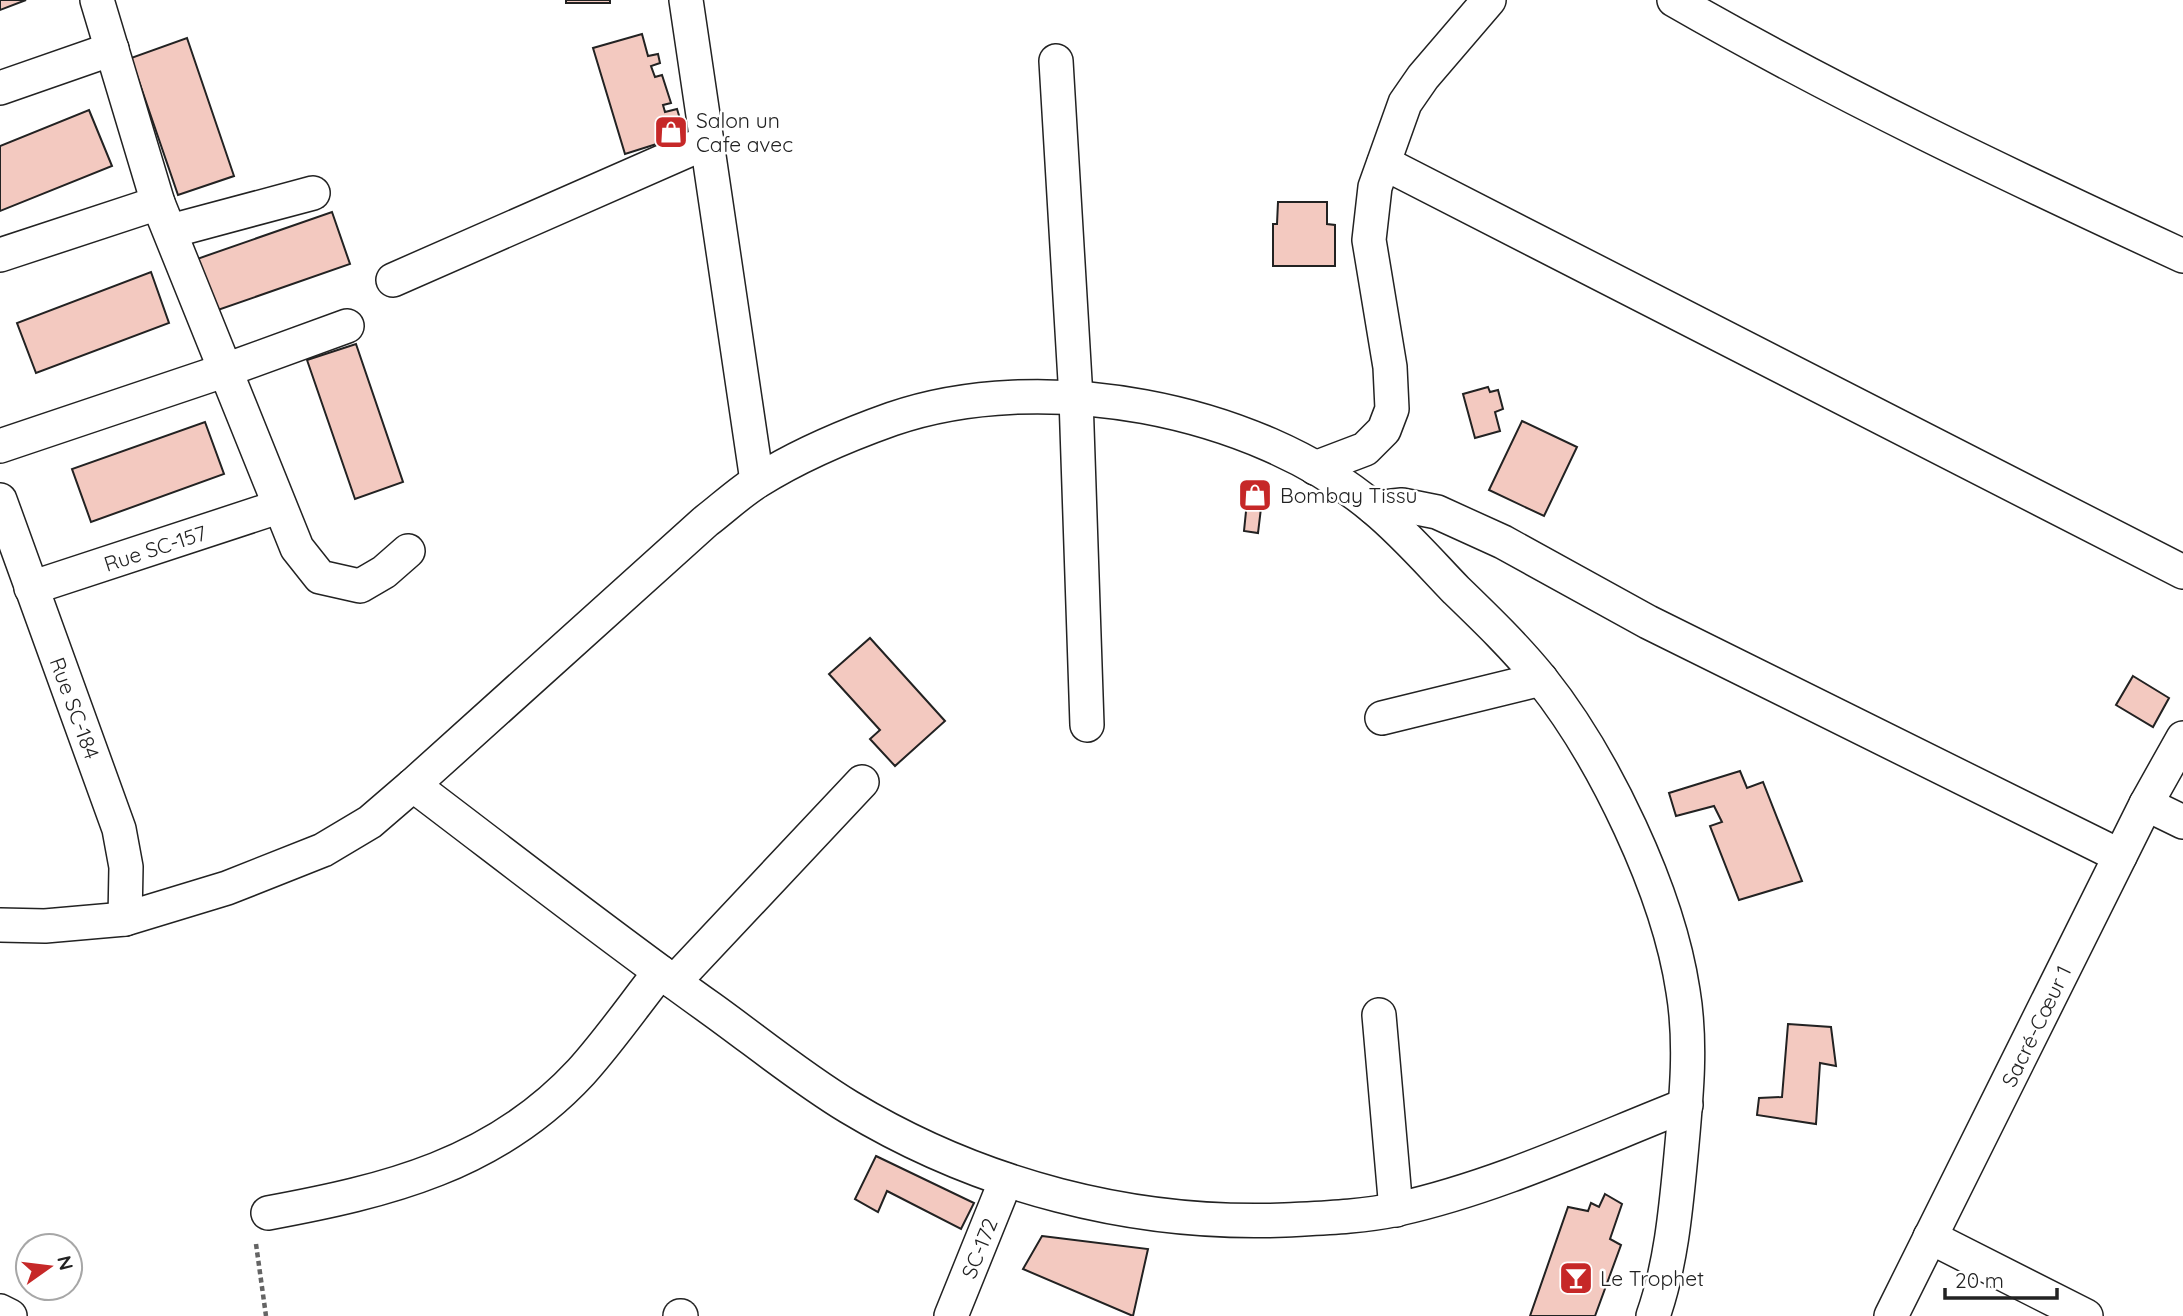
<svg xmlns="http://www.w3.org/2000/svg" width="2183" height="1316" font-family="Quicksand,sans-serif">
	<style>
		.building { fill: #f3c9c0; stroke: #222; stroke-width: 2 }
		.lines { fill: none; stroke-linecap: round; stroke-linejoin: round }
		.minor-casing { stroke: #222; stroke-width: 36 }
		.path { stroke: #646464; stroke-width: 4.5; stroke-dasharray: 5 3.5; stroke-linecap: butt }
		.minor { stroke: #fff; stroke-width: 33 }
		.labels { text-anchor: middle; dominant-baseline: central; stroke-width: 5; stroke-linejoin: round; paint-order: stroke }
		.poi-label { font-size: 21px; fill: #222; stroke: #fff; text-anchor: start }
		.street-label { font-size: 21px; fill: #222; stroke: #fff }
	</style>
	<rect width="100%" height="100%" fill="#fff"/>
	<g class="building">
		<polygon points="0,0 26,0 0,10"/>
		<rect x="566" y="0" width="44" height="3"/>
		<polygon points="642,34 648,56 658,54 660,63 651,66 655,77 662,75 671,103 663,105 665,112 677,109 685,135 625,154 593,48"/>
		<polygon points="187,38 234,176 178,195 131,58"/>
		<polygon points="89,110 112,166 0,211 0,146"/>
		<polygon points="1278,202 1327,202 1327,224 1335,225 1335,266 1273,266 1273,224 1277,224"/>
		<polygon points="332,212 350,264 215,311 197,259"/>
		<polygon points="151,272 169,323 36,373 17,323"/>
		<polygon points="356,344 403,482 355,499 307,360"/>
		<polygon points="1488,387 1490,392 1498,390 1503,409 1495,412 1500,431 1475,438 1463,394"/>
		<polygon points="1522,421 1577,447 1544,516 1489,490"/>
		<polygon points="205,422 224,474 91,522 72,469"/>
		<polygon points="1249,482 1264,483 1258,533 1244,531"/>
		<polygon points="870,638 945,721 895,766 870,739 880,730 829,674"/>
		<polygon points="2133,676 2169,698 2153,727 2116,705"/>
		<polygon points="1740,771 1747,788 1763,782 1802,881 1739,900 1710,826 1722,822 1714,806 1676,816 1669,793"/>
		<polygon points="1788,1024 1831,1027 1836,1066 1820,1063 1816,1124 1757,1115 1759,1098 1782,1097"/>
		<polygon points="876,1156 974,1203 961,1229 887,1191 878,1212 855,1199"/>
		<polygon points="1605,1194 1622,1204 1610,1239 1621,1245 1595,1316 1530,1316 1568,1207 1588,1211 1591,1203 1599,1207"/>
		<polygon points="1042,1236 1148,1249 1133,1316 1023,1269"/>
	</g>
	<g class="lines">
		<g class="minor-casing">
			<g id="minor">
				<polyline points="97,0 158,203 297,548 320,577 360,586 384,572 408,551"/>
				<polyline points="686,0 757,481"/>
				<path d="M1674,0c165,95 336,176 509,256"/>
				<polyline points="1056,61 1076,398 1087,725"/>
				<polyline points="0,88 112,49"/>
				<polyline points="1384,163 2183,572"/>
				<polyline points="171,231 313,193"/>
				<polyline points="0,255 158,203"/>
				<polyline points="393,280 707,142"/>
				<polyline points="0,446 226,370 347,326"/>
				<polyline points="1315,468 1365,449 1384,430 1392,409 1390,367 1369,240 1375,187 1405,103 1423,77 1489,0"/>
				<polyline points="0,500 119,829 126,867 125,919"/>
				<polyline points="1374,508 1402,505 1437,512 1503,542 1648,622 2120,856"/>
				<polyline points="31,588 278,507"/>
				<polyline points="1382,718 1541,679"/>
				<path d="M413,785c99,75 196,151 297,223 46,33 91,70 139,99 131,79 284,119 436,113 37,-2 76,-3 113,-11 99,-22 194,-67 288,-104"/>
				<polyline points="2146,804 2183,822"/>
				<path d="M0,925l45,1 80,-7 102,-31 96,-38 47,-28 43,-37 293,-264c17,-13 34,-29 52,-40 41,-26 89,-46 134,-62 148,-51 363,-12 483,90 29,24 55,54 81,81 30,29 59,57 85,89 63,79 127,212 142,312 9,54 3,109 -2,164 -5,53 -10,110 -28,161"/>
				<polyline points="674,982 862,782"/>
				<polyline points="1379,1015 1396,1210"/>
				<path d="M268,1213c119,-22 227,-48 313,-141 28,-31 53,-67 79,-100"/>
				<polyline points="1930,1237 2086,1316"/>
				<polyline points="0,1311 10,1316"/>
				<polyline points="680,1316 681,1316"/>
				<polyline points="951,1316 1006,1180"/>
				<polyline points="1891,1316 2146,804 2183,738"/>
			</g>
		</g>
		<polyline class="path" points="256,1244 266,1316"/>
		<use href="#minor" class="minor"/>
	</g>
	<defs>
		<g id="shop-square" transform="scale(1.75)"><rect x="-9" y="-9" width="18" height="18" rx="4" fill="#c62828" stroke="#fff"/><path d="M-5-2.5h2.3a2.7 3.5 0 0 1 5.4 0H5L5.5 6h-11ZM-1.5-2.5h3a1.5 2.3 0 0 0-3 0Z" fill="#fff"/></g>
		<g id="bar-square" transform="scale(1.75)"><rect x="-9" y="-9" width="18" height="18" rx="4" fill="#c62828" stroke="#fff"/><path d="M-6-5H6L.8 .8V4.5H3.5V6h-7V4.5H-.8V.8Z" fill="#fff"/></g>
	</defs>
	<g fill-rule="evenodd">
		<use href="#shop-square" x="671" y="132"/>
		<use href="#shop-square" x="1255" y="495"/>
		<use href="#bar-square" x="1576" y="1278"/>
	</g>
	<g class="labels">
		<g class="poi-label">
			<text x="696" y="120">Salon un<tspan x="696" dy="24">Cafe avec</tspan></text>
			<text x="1280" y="495">Bombay Tissu</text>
			<text x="1600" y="1278">Le Trophet</text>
		</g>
		<g class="street-label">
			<text transform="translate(155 548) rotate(-18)">Rue SC-157</text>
			<text transform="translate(75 708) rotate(70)">Rue SC-184</text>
			<text transform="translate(2036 1026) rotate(-64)">Sacré-Cœur 1</text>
			<text transform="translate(979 1248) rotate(-68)">SC-172</text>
		</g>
	</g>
	<g transform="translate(49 1267) rotate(76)"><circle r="33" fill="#ffffff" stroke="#a7a7a7" stroke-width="2"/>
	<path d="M0-5L12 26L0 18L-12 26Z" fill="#c62828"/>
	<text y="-10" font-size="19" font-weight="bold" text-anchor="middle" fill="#222222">N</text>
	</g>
	<path d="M1945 1288v10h112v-10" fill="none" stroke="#222222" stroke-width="3.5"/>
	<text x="1955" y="1288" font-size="21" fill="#222222" stroke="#ffffff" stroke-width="5" paint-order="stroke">20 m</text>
</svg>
